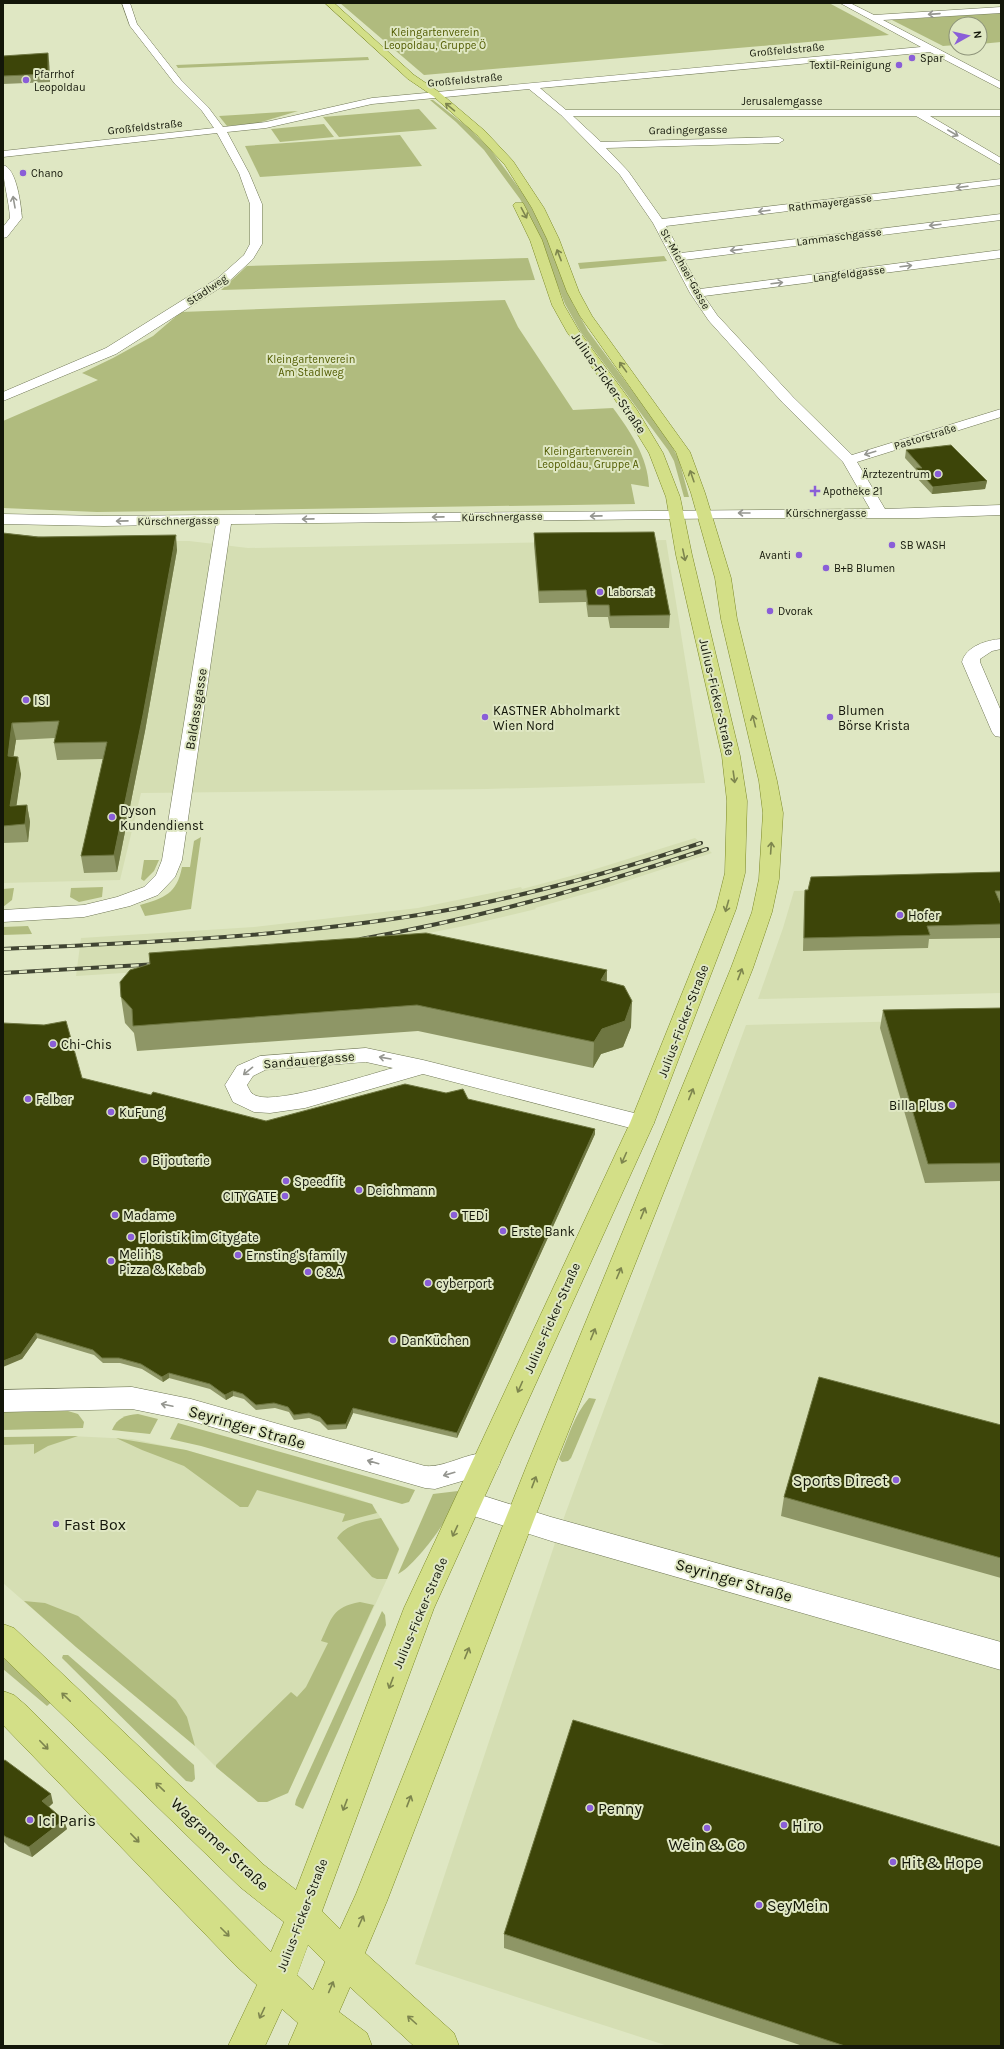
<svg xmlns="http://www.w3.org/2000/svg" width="1004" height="2049" font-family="Karla,sans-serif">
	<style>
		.built { fill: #d5deb3 }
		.green { fill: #b0bb7e }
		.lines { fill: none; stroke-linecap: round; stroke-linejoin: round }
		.street-casing { stroke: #6f7655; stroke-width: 1 }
		.secondary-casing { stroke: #6f7655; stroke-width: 1 }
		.primary-casing { stroke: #7c8a27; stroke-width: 1 }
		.street { fill: #fff; fill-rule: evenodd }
		.secondary { fill: #fff; fill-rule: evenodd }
		.primary { fill: #d3df87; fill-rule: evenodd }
		.rail-casing { stroke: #404432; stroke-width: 4 }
		.rail { stroke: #dfe7c3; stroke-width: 2.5; stroke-dasharray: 8; stroke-linecap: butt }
		.wall { fill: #8e9666 }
		.shaded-wall { fill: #6e7641 }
		.building { fill: #3d4509; stroke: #6e7641 }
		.oneway { stroke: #959690 }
		.oneway2 { stroke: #7d854e }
		.poi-dot { fill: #8a5ed8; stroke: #dfe7c3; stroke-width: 1.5 }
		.labels { text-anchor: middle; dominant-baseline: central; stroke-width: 4; stroke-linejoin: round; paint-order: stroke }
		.far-park-label { font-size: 11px; fill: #525c02; stroke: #dfe7c3 }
		.far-street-label { font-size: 11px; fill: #131609; stroke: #dfe7c3 }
		.far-poi-label { font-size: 11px; fill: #131609; stroke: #dfe7c3; text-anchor: start }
		.street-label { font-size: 13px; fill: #131609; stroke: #dfe7c3 }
		.poi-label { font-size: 13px; fill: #131609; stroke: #dfe7c3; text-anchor: start }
		.near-street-label { font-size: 16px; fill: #131609; stroke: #dfe7c3 }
		.near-poi-label { font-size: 16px; fill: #131609; stroke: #dfe7c3; text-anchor: start }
	</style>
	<rect width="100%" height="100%" fill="#dfe7c3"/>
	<g class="built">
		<polygon points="3,538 51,541 189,541 248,548 666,540 705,783 487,789 141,793 120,880 3,883"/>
		<polygon points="695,838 712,853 602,889 535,908 536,909 469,925 404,938 171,970 76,976 81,938 254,927 418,908 521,887 522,889 586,872"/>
		<polygon points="1001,886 1001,993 758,999 783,928 794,891"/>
		<polygon points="1001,1019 1001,2046 668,2046 415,1964 559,1531 746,1025"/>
		<polygon points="71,1436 132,1439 186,1450 349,1496 372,1504 399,1547 399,1551 387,1579 288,1793 267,1802 258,1802 216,1767 195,1746 76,1647 3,1583 3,1438"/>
	</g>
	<g class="green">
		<polygon points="340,3 829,3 889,35 424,75"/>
		<polygon points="1001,13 1001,42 980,44 980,24 956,24 956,45 943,46 892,20"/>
		<polygon points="368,57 369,60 178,68 176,65"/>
		<polygon points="430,100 433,100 469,128 491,150 527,199 549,242 573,304 588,331 669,440 679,460 689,497 684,497 674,461 668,450 580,331 565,304 531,219 520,199 484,150 456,122"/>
		<polygon points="419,109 437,129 339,137 323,117"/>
		<polygon points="298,111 258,123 227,126 219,116"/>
		<polygon points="324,124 334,137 280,142 271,129"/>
		<polygon points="400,135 422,166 260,177 245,146"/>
		<polygon points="664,256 667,261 580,269 578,263"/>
		<polygon points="528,258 535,280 221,290 247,266"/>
		<path d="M505,300l13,27 55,83 40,-2c17,23 35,49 36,79l-18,-3 4,20 -538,8 -94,-4v-87l95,-41 -16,-7 31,-15 40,-22 28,-24z"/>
		<path d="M201,837l-10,72 -46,7 -5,-11c24,-7 37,-11 42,-38h8l4,-26z"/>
		<polygon points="144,860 159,860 154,871 144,881 141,879"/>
		<polygon points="103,887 102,897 79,902 70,897 71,888"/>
		<polygon points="14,888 12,900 3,907 3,889"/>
		<polygon points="28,926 32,934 3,935 3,927"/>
		<path d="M589,1398l7,1 -25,59 -3,3 -6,1 -3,-3c9,-21 15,-44 30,-61z"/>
		<polygon points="68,1411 78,1414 84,1422 83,1428 3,1430 3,1412"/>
		<path d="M138,1414l20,5 -8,15 -38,-4c5,-12 13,-15 26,-16z"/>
		<polygon points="178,1423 415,1490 409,1502 402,1504 201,1446 170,1439"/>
		<polygon points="78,1436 48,1446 34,1454 34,1444 3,1445 3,1437"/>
		<polygon points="116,1438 186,1450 372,1504 377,1513 342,1522 345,1514 257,1490 248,1507 240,1507 184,1466 142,1450"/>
		<path d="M458,1491c0,18 -43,75 -60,83l35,-80z"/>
		<path d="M381,1518l18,31 -12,30h-10l-5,-2 -35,-39c9,-14 29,-17 44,-20z"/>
		<polygon points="24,1601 45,1603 78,1616 176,1700 187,1717 195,1746 76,1647"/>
		<path d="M360,1602l14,3 -86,188 -21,9h-9l-42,-35v-2l75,-73 6,5 9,-10 22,-44 -7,-2c11,-23 11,-34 39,-39z"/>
		<polygon points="382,1611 385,1615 386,1625 303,1809 295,1805 296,1800"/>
		<polygon points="3,1648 55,1699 47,1706 3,1669"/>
		<polygon points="63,1655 68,1655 194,1765 195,1779 192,1782 186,1781 62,1658"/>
	</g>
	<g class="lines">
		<g class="street-casing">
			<g id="street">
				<polygon points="122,3 130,3 137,24 181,80 208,107 223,127 266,122 372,98 921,47 840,3 850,3 874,15 1001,7 1001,13 883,20 1001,82 1001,89 930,52 540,88 566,110 1001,110 1001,116 930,116 1001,158 1001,165 916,116 573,116 601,142 779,137 784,140 779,143 606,148 628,171 662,219 1001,179 1001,185 666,226 681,253 1001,214 1001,220 684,260 700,289 1001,250 1001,258 704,296 717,315 793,397 852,455 1001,409 1001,417 857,462 885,509 1001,505 1001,515 918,518 758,518 231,524 182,860 175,877 158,895 130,906 84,917 3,922 3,910 84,905 117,897 144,887 156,875 162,860 216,524 104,526 3,524 3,514 104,516 870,509 843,462 783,403 709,321 690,293 653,223 620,175 561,115 529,89 372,104 266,128 227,132 249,173 262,204 262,244 253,259 226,284 116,354 3,401 3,392 106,348 218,278 244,255 250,244 250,204 239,173 217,133 3,157 3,151 214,128 202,111 175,84 130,26"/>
				<path d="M1001,639v10l-9,2 -12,8v3l21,49v26l-6,-1 -3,-4 -30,-70c4,-16 25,-22 39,-23z"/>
				<path d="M366,1048l57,12 219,55 8,2 4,6 -4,6 -8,2 -219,-57 -118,34 -35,5 -16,-1 -21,-10 -8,-17 12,-19 23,-10zM366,1062l27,6c-26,7 -114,36 -136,28 -6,-2 -7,-5 -10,-11l6,-9 12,-6z"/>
				<path d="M132,1387l59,12 234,67c24,2 48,-19 71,-11l4,8 -4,8 -61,18 -10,-1 -234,-67 -59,-12 -129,3v-22z"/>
			</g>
		</g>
		<g class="secondary-casing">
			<g id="secondary">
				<path d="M3,165c14,3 18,41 19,53l-15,19 -4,1v-11l7,-9c-1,-18 -7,-35 -7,-53z"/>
				<polygon points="468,1491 551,1517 1001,1642 1001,1670 551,1541 458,1511 454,1503 458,1495"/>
			</g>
		</g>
		<g class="primary-casing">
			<path id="primary" d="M325,3h9l80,72 25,17 46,39 28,30 31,47 15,31 20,53 13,24 98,136 15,41 26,85 6,41 40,162 6,32 -4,66 -7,33 -19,56 -198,497 -168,436 -22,52 89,80 5,13h-45l-64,-59 -11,25 28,21 5,13h-84l10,-23 -16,-14 -17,37h-37l29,-61 -22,-20 -232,-240v-34l11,4 14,12 243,245 13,-30 -44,-35 -237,-230v-33l11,4 250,237 32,25 108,-282 226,-485 86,-214 9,-36 2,-72 -5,-45 -46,-201 -10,-58 -17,-44 -24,-39 -58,-82 -15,-27 -22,-65 -17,-35 2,-2h8l19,37 22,65 15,26 58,79 26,43 17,44 12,58 48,201 7,45 -2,72 -9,36 -82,214 -220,485 -112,303 18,18 16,-35 171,-429 204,-497 21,-56 7,-33 4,-66 -4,-32 -38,-162 -6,-41 -24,-85 -15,-41 -96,-136 -13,-24 -20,-53 -15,-31 -27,-43 -28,-30 -44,-39 -25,-17zM308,1945l17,17 -12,28 -16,-15z"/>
		</g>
		<use href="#street" class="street"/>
		<use href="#secondary" class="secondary"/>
		<use href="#primary" class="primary"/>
		<g class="rail-casing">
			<g id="rail">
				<path d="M361,939c118,-21 232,-52 346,-90"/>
				<path d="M3,949c154,-7 309,-13 461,-42 80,-16 159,-38 237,-64"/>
				<polyline points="3,973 159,964"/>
			</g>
		</g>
		<use href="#rail" class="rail"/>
	</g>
	<g class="wall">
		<polygon points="3,56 49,61 50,82 3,84"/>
		<polygon points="906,450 987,481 985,489 932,494 915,476 916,470 905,458"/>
		<polygon points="3,533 177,550 145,731 117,872 84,873 81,856 103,759 57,760 54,743 55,738 16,740 13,757 21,774 16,806 27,805 30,822 28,842 3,843"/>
		<polygon points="534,533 670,615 669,628 610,628 608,617 588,617 586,602 539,603 534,545"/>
		<polygon points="1001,872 1001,938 929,939 928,948 803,951 804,904 805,890"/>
		<polygon points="150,964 607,970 607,981 631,1027 623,1047 601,1054 593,1068 418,1031 137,1051 134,1033 125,1023 121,997"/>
		<polygon points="1001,1008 1001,1181 925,1183 880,1028 883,1010"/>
		<polygon points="82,1078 151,1095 266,1121 468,1099 595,1134 457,1438 353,1413 346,1429 328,1430 320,1422 309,1418 294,1420 289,1412 275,1408 256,1410 244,1399 233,1396 226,1400 210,1389 169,1378 163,1382 142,1369 120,1363 103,1363 94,1355 37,1338 22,1359"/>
		<polygon points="1001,1425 1001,1578 781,1516 784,1497"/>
		<polygon points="3,1761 53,1803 49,1807 67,1829 32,1857 9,1847 3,1841"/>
		<polygon points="504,1934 1001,2046 803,2046 504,1948"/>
	</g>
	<g class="shaded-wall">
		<polygon points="48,53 49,61 50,82 48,74"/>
		<polygon points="987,481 985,489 932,494 933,487"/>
		<polygon points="176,535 177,550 145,731 117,872 114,855"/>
		<polygon points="12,723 16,740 11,773 8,756"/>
		<polygon points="18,757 21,774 14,823 10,806"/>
		<polygon points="27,805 30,822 28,842 25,824"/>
		<polygon points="607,970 606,995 601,980"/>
		<polygon points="632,1001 631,1027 623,1047 601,1054 593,1068 594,1042 602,1029"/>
		<polygon points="595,1129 595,1134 457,1438 457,1433"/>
		<polygon points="36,1333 37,1338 22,1359 3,1367 3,1361"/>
		<polygon points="169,1373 169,1378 163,1382 162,1377"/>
		<polygon points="233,1391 233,1396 226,1400 225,1395"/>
		<polygon points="353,1408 353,1413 346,1429 346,1424"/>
		<polygon points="51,1794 53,1803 45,1810 42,1801"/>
		<polygon points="64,1820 67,1829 32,1857 29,1847"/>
	</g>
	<g class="building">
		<polygon points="48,53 48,74 3,76 3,56"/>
		<polygon points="951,445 987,481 933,487 916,468 922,468 906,450"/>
		<polygon points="654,532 670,615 610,616 609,605 588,605 586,590 539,591 534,533"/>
		<polygon points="3,533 38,537 176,535 143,715 114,855 81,856 107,742 54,743 59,721 12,723 8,756 18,757 10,806 27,805 25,824 3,826"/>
		<polygon points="1001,872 1001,891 995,891 1001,905 1001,924 927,926 930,935 804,938 805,890 808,890 811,877"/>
		<polygon points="426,933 607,970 601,980 624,986 632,1001 625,1021 602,1029 594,1042 417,1005 133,1026 132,1009 121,997 120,982 130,970 150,964 149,953"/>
		<polygon points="1001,1008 1001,1163 928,1164 883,1010"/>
		<polygon points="66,1021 82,1078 151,1095 153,1092 266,1121 405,1084 446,1093 463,1089 468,1099 595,1129 457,1433 353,1408 346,1424 327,1425 320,1417 309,1413 294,1415 288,1407 274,1403 256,1405 243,1394 233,1391 225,1395 210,1384 169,1373 162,1377 141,1364 119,1358 102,1358 93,1350 36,1333 21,1354 3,1361 3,1023 44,1025"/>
		<polygon points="819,1377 1001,1425 1001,1558 784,1497"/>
		<polygon points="573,1720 1001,1847 1001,2046 845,2046 504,1934"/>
		<polygon points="5,1760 51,1794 42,1801 64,1820 29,1847 6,1837 3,1835 3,1761"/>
	</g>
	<defs><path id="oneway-shaft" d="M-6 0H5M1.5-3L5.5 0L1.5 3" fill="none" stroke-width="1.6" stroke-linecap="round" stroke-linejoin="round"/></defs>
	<g class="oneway">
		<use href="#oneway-shaft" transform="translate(934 14) rotate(176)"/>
		<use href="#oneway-shaft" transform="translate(953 133) rotate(30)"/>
		<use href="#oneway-shaft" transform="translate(962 187) rotate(173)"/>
		<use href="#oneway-shaft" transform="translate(14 202) rotate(-100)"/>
		<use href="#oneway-shaft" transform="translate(764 211) rotate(173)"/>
		<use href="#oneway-shaft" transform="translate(935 225) rotate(173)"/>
		<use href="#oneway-shaft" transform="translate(736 250) rotate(173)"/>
		<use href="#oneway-shaft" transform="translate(906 266) rotate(-7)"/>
		<use href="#oneway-shaft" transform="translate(777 283) rotate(-7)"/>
		<use href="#oneway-shaft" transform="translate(870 453) rotate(163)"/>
		<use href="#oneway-shaft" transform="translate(744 513) rotate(180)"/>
		<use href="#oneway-shaft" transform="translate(596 516) rotate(179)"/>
		<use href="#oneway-shaft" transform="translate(438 517) rotate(179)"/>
		<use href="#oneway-shaft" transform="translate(308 519) rotate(179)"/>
		<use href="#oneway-shaft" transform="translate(122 521) rotate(179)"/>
		<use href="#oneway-shaft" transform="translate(385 1058) rotate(-170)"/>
		<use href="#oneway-shaft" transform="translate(248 1071) rotate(141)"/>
		<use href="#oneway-shaft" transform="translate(167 1405) rotate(-168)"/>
		<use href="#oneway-shaft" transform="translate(373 1462) rotate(-164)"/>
		<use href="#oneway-shaft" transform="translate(449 1474) rotate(164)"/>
	</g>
	<g class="oneway2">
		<use href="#oneway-shaft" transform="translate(450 107) rotate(-140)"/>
		<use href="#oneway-shaft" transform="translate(524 213) rotate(62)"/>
		<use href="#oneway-shaft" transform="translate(559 255) rotate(-111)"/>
		<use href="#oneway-shaft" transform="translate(623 367) rotate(-126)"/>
		<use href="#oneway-shaft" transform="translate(692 476) rotate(-109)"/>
		<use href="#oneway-shaft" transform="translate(684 555) rotate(78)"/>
		<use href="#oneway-shaft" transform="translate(754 721) rotate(-104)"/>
		<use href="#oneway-shaft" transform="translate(734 777) rotate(82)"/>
		<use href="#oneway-shaft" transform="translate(771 848) rotate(-86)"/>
		<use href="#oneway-shaft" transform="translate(727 906) rotate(106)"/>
		<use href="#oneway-shaft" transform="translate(740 974) rotate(-69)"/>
		<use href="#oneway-shaft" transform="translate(691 1094) rotate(-68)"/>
		<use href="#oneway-shaft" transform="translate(624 1158) rotate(114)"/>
		<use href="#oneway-shaft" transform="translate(643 1213) rotate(-68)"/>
		<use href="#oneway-shaft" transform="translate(619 1273) rotate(-67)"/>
		<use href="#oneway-shaft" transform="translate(593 1334) rotate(-68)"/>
		<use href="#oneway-shaft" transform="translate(520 1387) rotate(114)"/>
		<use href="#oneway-shaft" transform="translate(534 1482) rotate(-69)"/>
		<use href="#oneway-shaft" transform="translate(455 1531) rotate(115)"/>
		<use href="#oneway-shaft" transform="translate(467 1653) rotate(-68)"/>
		<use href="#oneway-shaft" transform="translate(391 1683) rotate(111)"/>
		<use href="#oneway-shaft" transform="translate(66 1697) rotate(-136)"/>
		<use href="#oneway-shaft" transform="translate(44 1745) rotate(46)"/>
		<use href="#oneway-shaft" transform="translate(160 1787) rotate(-136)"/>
		<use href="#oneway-shaft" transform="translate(409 1801) rotate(-69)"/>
		<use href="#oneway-shaft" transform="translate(345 1805) rotate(111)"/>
		<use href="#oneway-shaft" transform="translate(135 1838) rotate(46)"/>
		<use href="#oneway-shaft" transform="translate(361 1921) rotate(-66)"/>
		<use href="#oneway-shaft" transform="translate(225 1932) rotate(45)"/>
		<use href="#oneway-shaft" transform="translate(331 1987) rotate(-67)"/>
		<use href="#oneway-shaft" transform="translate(262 2013) rotate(115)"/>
		<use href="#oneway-shaft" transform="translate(412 2020) rotate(-138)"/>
	</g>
	<g class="poi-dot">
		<circle cx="912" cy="58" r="4"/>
		<circle cx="899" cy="65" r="4"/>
		<circle cx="26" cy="80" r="4"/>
		<circle cx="23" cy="173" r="4"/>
		<circle cx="938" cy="474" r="4"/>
		<path d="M813 485h4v4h4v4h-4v4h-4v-4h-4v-4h4z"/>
		<circle cx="892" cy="545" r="4"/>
		<circle cx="799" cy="555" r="4"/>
		<circle cx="826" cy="568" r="4"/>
		<circle cx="600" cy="592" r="4"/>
		<circle cx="770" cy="611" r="4"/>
		<circle cx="26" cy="700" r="4"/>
		<circle cx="485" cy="717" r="4"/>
		<circle cx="830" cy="717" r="4"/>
		<circle cx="112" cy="817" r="4"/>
		<circle cx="900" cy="915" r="4"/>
		<circle cx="53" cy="1044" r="4"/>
		<circle cx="28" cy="1099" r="4"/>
		<circle cx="952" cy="1105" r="4"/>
		<circle cx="111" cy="1112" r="4"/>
		<circle cx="144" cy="1160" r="4"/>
		<circle cx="286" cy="1181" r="4"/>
		<circle cx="359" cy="1190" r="4"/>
		<circle cx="285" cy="1196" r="4"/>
		<circle cx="115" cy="1215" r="4"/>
		<circle cx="454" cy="1215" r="4"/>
		<circle cx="503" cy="1231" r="4"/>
		<circle cx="131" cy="1237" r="4"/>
		<circle cx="238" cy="1255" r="4"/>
		<circle cx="111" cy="1261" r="4"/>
		<circle cx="308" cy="1272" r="4"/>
		<circle cx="428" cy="1283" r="4"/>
		<circle cx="393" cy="1340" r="4"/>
		<circle cx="896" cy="1480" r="4"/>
		<circle cx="56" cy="1524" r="4"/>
		<circle cx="590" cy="1808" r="4"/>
		<circle cx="30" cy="1820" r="4"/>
		<circle cx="784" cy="1825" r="4"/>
		<circle cx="707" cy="1828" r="4"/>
		<circle cx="893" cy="1862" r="4"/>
		<circle cx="759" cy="1905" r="4"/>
	</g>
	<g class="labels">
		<g class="far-park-label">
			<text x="435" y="32">Kleingartenverein<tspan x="435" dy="13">Leopoldau, Gruppe Ö</tspan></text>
			<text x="311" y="359">Kleingartenverein<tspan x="311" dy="13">Am Stadlweg</tspan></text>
			<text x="588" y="451">Kleingartenverein<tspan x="588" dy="13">Leopoldau, Gruppe A</tspan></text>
		</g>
		<g class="far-street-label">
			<text transform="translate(787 50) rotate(-5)">Großfeldstraße</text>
			<text transform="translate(465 80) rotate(-5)">Großfeldstraße</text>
			<text x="782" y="101">Jerusalemgasse</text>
			<text transform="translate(145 127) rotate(-6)">Großfeldstraße</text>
			<text transform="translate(688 130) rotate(-1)">Gradingergasse</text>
			<text transform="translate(830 203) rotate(-7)">Rathmayergasse</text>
			<text transform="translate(839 237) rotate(-7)">Lammaschgasse</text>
			<text transform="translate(685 269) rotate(61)">St.-Michael-Gasse</text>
			<text transform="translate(849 274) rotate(-7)">Langfeldgasse</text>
			<text transform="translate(207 290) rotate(-34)">Stadlweg</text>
			<text transform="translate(925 437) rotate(-17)">Pastorstraße</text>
			<text x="826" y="513">Kürschnergasse</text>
			<text transform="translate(502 517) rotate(-1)">Kürschnergasse</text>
			<text transform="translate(178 521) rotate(-1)">Kürschnergasse</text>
		</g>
		<g class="far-poi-label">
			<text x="920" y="58">Spar</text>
			<text x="891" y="65" text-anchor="end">Textil-Reinigung</text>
			<text x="34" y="74">Pfarrhof<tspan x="34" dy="13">Leopoldau</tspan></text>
			<text x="31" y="173">Chano</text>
			<text x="930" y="474" text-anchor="end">Ärztezentrum</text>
			<text x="823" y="491">Apotheke 21</text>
			<text x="900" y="545">SB WASH</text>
			<text x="791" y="555" text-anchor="end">Avanti</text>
			<text x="834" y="568">B+B Blumen</text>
			<text x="608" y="592">Labors.at</text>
			<text x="778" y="611">Dvorak</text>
		</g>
		<g class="street-label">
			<text transform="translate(609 383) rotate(55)">Julius-Ficker-Straße</text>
			<text transform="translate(717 697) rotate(77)">Julius-Ficker-Straße</text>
			<text transform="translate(196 709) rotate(-81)">Baldassgasse</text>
			<text transform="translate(683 1021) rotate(-69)">Julius-Ficker-Straße</text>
			<text transform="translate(309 1060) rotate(-5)">Sandauergasse</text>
			<text transform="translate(552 1318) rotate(-66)">Julius-Ficker-Straße</text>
			<text transform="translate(420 1613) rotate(-67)">Julius-Ficker-Straße</text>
			<text transform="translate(302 1915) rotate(-69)">Julius-Ficker-Straße</text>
		</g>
		<g class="poi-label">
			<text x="34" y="700">ISI</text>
			<text x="493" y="710">KASTNER Abholmarkt<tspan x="493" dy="15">Wien Nord</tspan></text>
			<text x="838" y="710">Blumen<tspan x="838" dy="15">Börse Krista</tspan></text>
			<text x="120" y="810">Dyson<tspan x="120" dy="15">Kundendienst</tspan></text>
			<text x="908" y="915">Hofer</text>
			<text x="61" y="1044">Chi-Chis</text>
			<text x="36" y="1099">Felber</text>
			<text x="944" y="1105" text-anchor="end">Billa Plus</text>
			<text x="119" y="1112">KuFung</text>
			<text x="152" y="1160">Bijouterie</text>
			<text x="294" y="1181">Speedfit</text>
			<text x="367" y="1190">Deichmann</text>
			<text x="277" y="1196" text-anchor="end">CITYGATE</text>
			<text x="123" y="1215">Madame</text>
			<text x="462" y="1215">TEDi</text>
			<text x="511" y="1231">Erste Bank</text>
			<text x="139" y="1237">Floristik im Citygate</text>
			<text x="119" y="1254">Melih’s<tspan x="119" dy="15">Pizza &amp; Kebab</tspan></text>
			<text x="246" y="1255">Ernsting's family</text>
			<text x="316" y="1272">C&amp;A</text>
			<text x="436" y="1283">cyberport</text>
			<text x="401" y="1340">DanKüchen</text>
		</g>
		<g class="near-street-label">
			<text transform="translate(247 1427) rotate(16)">Seyringer Straße</text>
			<text transform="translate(734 1580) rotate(16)">Seyringer Straße</text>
			<text transform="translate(220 1844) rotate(43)">Wagramer Straße</text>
		</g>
		<g class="near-poi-label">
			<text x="888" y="1480" text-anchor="end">Sports Direct</text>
			<text x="64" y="1524">Fast Box</text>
			<text x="598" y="1808">Penny</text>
			<text x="38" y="1820">Ici Paris</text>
			<text x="792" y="1825">Hiro</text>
			<text x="707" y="1844" text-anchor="middle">Wein &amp; Co</text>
			<text x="901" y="1862">Hit &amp; Hope</text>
			<text x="767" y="1905">SeyMein</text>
		</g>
	</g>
	<rect width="1004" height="2049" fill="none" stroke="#131609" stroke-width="8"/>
	<g transform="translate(968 36) rotate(82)"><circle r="19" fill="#dfe7c3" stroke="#8d9379"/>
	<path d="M0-3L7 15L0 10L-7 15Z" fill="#8a5ed8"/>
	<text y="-6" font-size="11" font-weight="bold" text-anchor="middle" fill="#131609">N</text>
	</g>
</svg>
